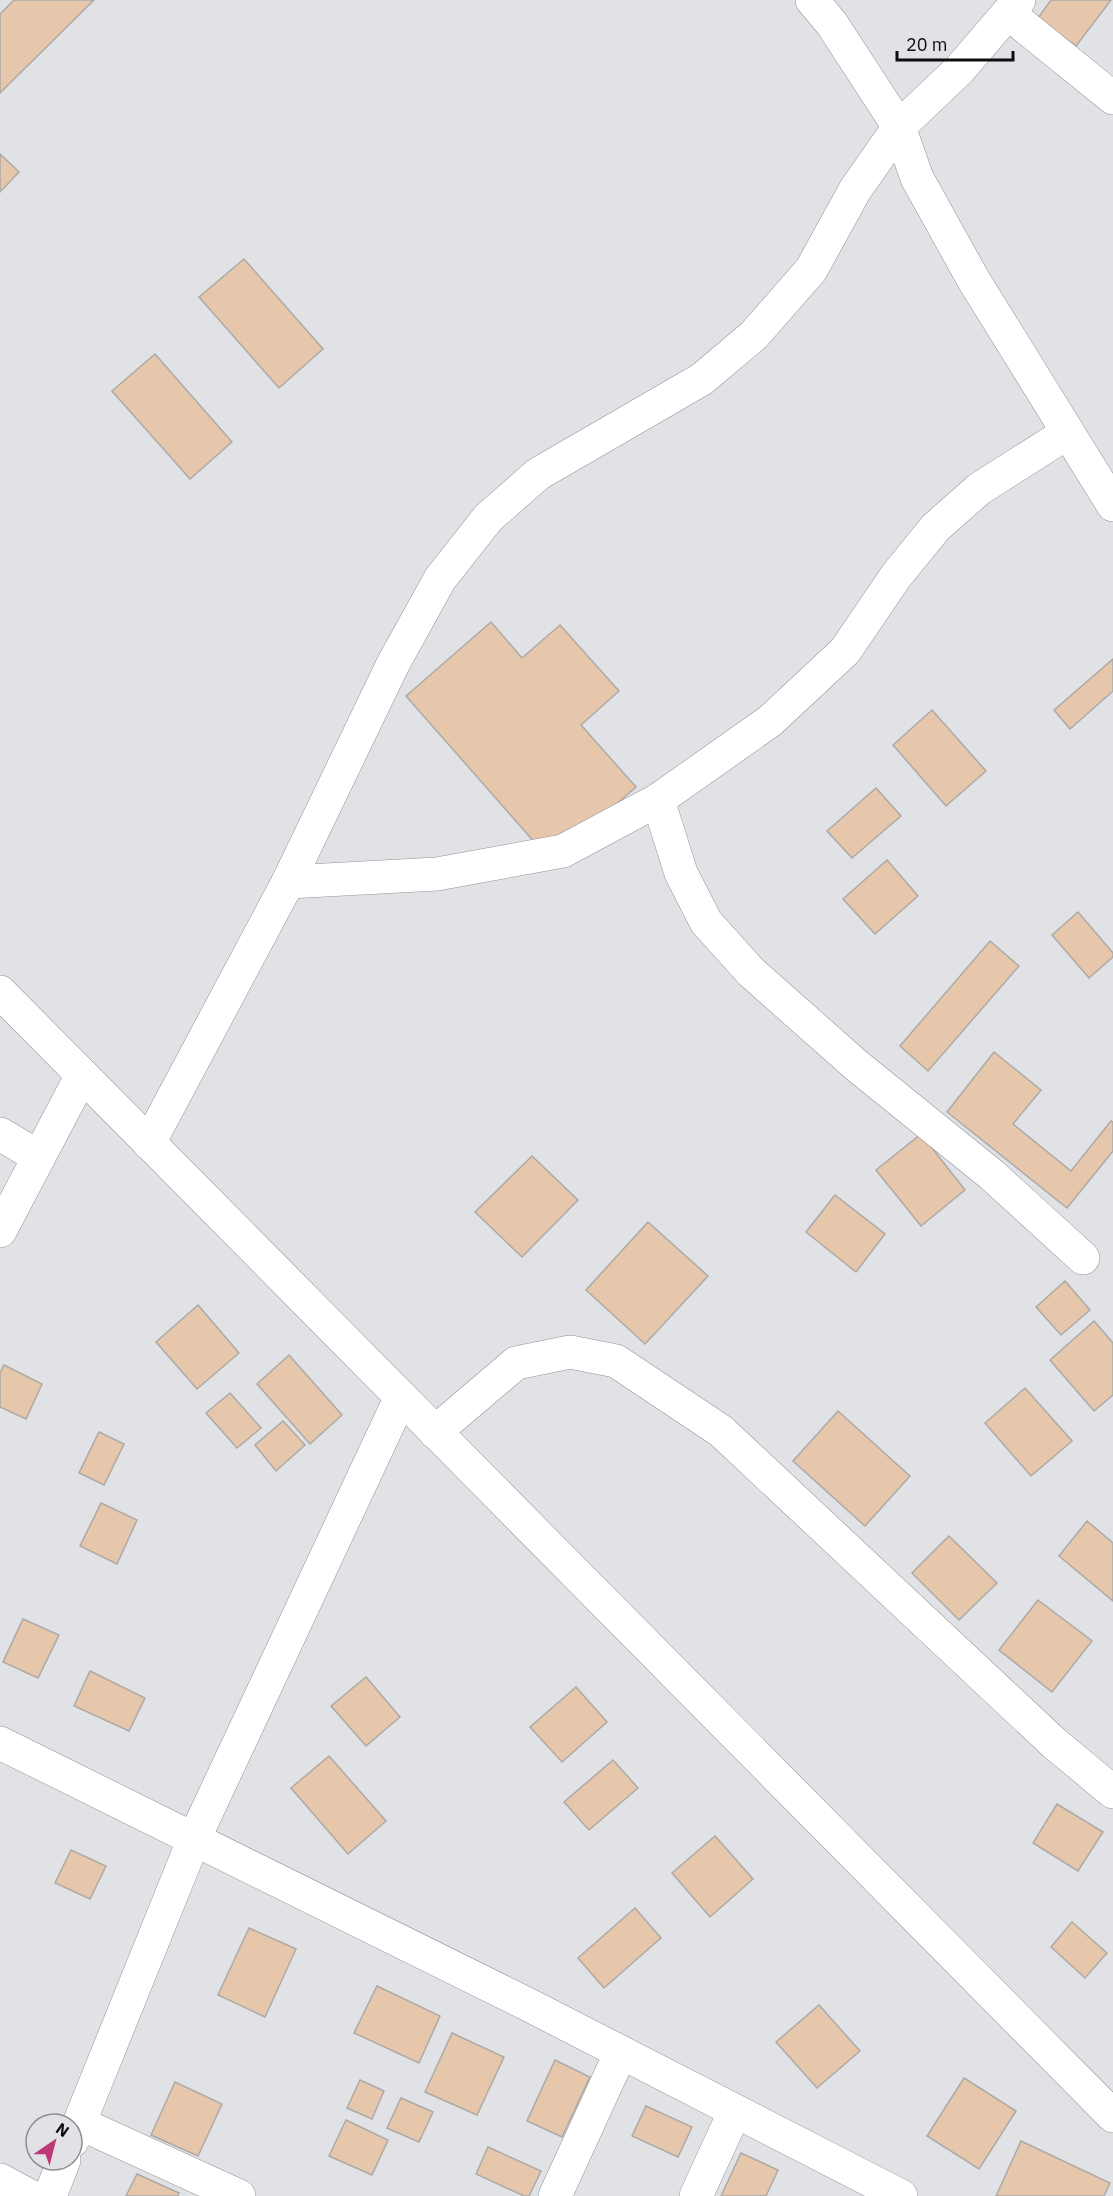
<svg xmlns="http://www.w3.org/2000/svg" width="1113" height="2196" font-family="'IBM Plex Sans',sans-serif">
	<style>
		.building { fill: #e7c7ab; stroke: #aca9a6; stroke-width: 1.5 }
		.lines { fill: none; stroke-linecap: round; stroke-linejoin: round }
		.minor-casing { stroke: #929397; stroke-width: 34 }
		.minor { stroke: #fff; stroke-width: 33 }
	</style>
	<rect width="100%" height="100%" fill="#e1e2e6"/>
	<g class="building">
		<polygon points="14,0 94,0 0,93 0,14"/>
		<polygon points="1051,0 1111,0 1076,46 1038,18"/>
		<polygon points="0,154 19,172 0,192"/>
		<polygon points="244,259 323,349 279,388 199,297"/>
		<polygon points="155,354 232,442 190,479 112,391"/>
		<polygon points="491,622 522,658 560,625 619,691 581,725 636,787 551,861 406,696"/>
		<polygon points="1113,659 1113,691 1070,729 1054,710"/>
		<polygon points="932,710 986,771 946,806 893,745"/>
		<polygon points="876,788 901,816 852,858 827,831"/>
		<polygon points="887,860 918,896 875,934 843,899"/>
		<polygon points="1078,912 1113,953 1113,957 1089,978 1052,935"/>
		<polygon points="990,941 1019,966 928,1071 900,1046"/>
		<polygon points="994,1052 1041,1090 1013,1124 1071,1171 1111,1121 1113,1122 1113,1151 1067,1208 947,1112"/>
		<polygon points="921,1134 965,1190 921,1226 876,1170"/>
		<polygon points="532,1156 578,1200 522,1257 475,1212"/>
		<polygon points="835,1195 885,1234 856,1272 806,1232"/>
		<polygon points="648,1222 708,1276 645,1344 586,1290"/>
		<polygon points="1065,1281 1090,1310 1061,1335 1036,1307"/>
		<polygon points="198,1305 239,1353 197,1389 156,1342"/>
		<polygon points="1094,1321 1113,1343 1113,1395 1094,1411 1050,1360"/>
		<polygon points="289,1355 342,1415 310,1444 257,1384"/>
		<polygon points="4,1365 42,1384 26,1419 0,1407 0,1373"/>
		<polygon points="1025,1388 1072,1441 1031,1476 985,1423"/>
		<polygon points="230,1393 261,1428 237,1448 206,1413"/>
		<polygon points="838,1411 910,1476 865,1526 793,1461"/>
		<polygon points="283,1421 305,1445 276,1471 255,1445"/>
		<polygon points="99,1432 124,1444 104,1485 79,1473"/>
		<polygon points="101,1503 137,1520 117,1564 80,1546"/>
		<polygon points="1087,1521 1113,1543 1113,1601 1059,1556"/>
		<polygon points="949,1536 997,1583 959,1620 912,1573"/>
		<polygon points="1038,1600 1092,1641 1052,1692 999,1650"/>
		<polygon points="23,1619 59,1635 38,1678 3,1662"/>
		<polygon points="90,1671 145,1698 129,1731 74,1706"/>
		<polygon points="366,1677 400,1717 366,1746 331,1706"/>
		<polygon points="576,1687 607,1722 562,1762 530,1727"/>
		<polygon points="329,1756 386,1821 348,1854 291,1788"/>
		<polygon points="613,1760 638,1788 589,1830 564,1802"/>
		<polygon points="1057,1804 1103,1832 1078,1871 1033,1843"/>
		<polygon points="715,1836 753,1879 710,1917 672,1873"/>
		<polygon points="71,1850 106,1866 90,1899 55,1883"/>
		<polygon points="635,1908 661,1938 604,1988 578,1958"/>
		<polygon points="1072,1922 1107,1953 1085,1978 1051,1947"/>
		<polygon points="249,1928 296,1949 265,2017 218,1995"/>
		<polygon points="377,1986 440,2016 419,2063 354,2033"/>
		<polygon points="819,2005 860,2051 817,2088 776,2042"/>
		<polygon points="452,2033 504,2057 477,2115 425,2092"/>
		<polygon points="555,2060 590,2077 562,2137 527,2121"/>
		<polygon points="964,2078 1016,2111 979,2169 927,2136"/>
		<polygon points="360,2080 384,2091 372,2119 347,2108"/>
		<polygon points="175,2082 222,2104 198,2156 151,2135"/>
		<polygon points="401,2098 433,2112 419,2142 387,2128"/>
		<polygon points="646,2106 692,2127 678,2157 632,2136"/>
		<polygon points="346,2120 388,2140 372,2175 329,2156"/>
		<polygon points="1021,2141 1110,2183 1104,2196 996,2196"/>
		<polygon points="488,2147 541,2171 529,2196 524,2196 476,2174"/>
		<polygon points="741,2153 778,2170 766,2196 721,2196"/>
		<polygon points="137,2174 179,2193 178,2196 126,2196"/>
	</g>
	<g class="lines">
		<g class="minor-casing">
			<g id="minor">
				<polyline points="812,0 832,24 899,127 917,178 973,279 1113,505"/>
				<polyline points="1008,13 1113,98"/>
				<polyline points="658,800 681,873 706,922 751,972 856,1065 992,1175 1083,1258"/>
				<polyline points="288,882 437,874 563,851 658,800 770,721 845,651 896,576 935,528 979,489 1067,433"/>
				<polyline points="0,992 1113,2116"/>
				<polyline points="0,1134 39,1157"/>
				<polyline points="149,1143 288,882 393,664 440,579 488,518 538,474 702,379 754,335 811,270 855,190 899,127 959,70 1019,0"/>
				<polyline points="0,1231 82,1075"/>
				<polyline points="435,1432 516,1363 570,1352 616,1361 721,1431 1054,1743 1113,1792"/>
				<polyline points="0,1743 529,2005 901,2196"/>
				<polyline points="79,2123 239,2196"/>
				<polyline points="72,2141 194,1839 401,1397"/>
				<polyline points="0,2180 30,2196"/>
				<polyline points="50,2196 64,2160"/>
				<polyline points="555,2196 621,2052"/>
				<polyline points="696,2196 735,2111"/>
			</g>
		</g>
		<use href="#minor" class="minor"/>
	</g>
	<g transform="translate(54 2142) rotate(35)"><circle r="28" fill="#e1e2e6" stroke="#8c8d90" stroke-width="1.5"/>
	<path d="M0-4.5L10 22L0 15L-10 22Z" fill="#bd3779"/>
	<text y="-9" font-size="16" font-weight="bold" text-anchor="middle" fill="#0d0d0f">N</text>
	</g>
	<path d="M897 51v9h116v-9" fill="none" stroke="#0d0d0f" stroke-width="3"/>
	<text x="906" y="51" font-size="18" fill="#0d0d0f" stroke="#e1e2e6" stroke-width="4.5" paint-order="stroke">20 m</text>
</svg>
